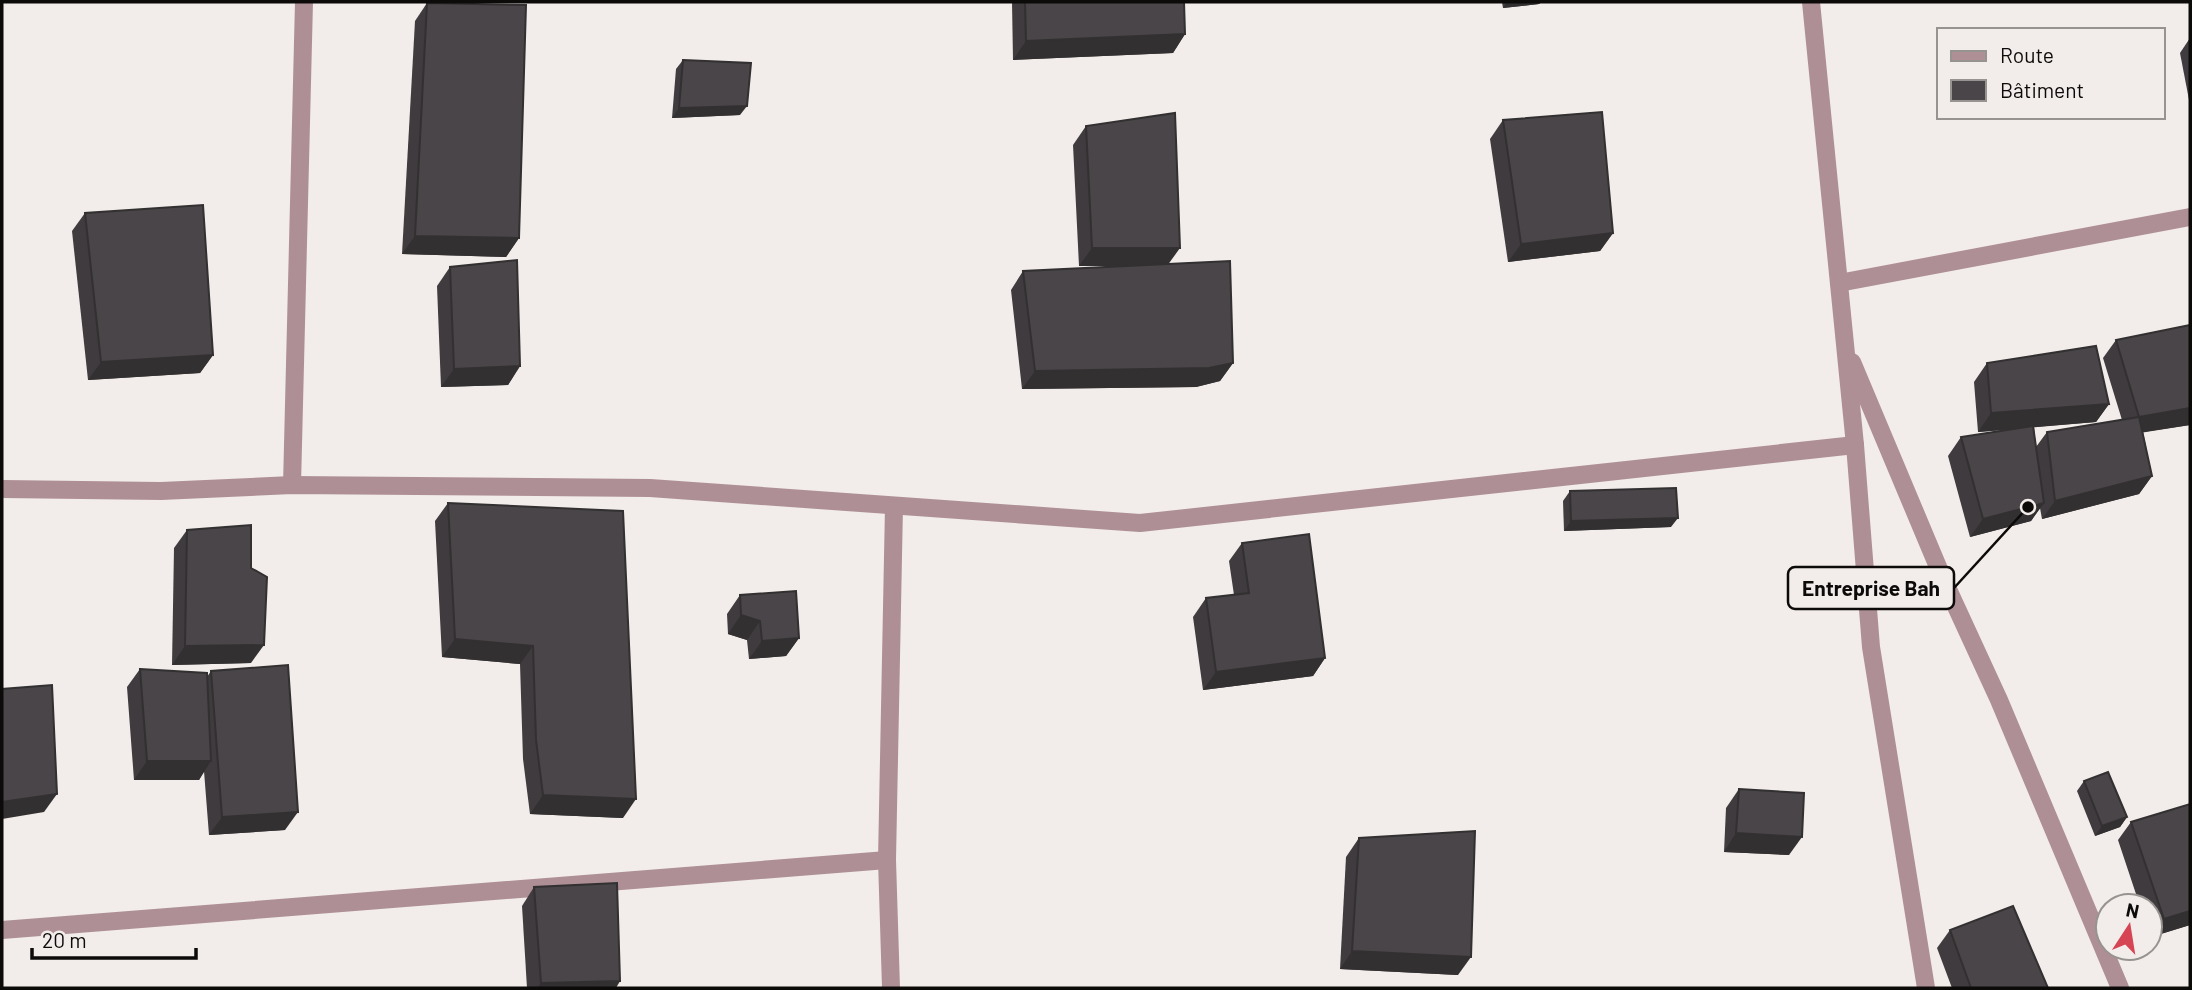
<svg xmlns="http://www.w3.org/2000/svg" width="2192" height="990" font-family="Barlow,sans-serif">
	<style>
		.lines { fill: none; stroke-linecap: round; stroke-linejoin: round }
		.minor { stroke: #af8f96; stroke-width: 18 }
		.wall { fill: #3f3b3e }
		.shaded-wall { fill: #333032 }
		.building { fill: #494548; stroke: #333032; stroke-width: 2 }
		.leader { fill: none; stroke: #0d0b0a; stroke-width: 2.5 }
		.callout-dot { fill: #0d0b0a; stroke: #f2edea; stroke-width: 2.5 }
		.callout { fill: #f2edea; stroke: #0d0b0a; stroke-width: 2.5 }
		.callout-label { font-size: 21px; text-anchor: middle; font-weight: bold; fill: #0d0b0a }
	</style>
	<rect width="100%" height="100%" fill="#f2edea"/>
	<g class="lines">
		<g class="minor">
			<polyline points="1811,2 1855,445 1871,647 1926,988"/>
			<polyline points="1839,283 2190,217"/>
			<polyline points="1852,362 1941,574 1999,700 2120,988"/>
			<polyline points="292,485 304,2"/>
			<polyline points="2,489 161,491 292,485 650,488 1140,523 1855,445"/>
			<polyline points="2,930 887,860"/>
			<polyline points="891,988 887,860 894,506"/>
		</g>
	</g>
	<g class="wall">
		<polygon points="1012,2 1184,2 1185,34 1173,53 1013,60"/>
		<polygon points="1502,2 1541,2 1539,4 1503,8"/>
		<polygon points="427,3 519,238 506,257 402,254 415,21"/>
		<polygon points="2190,38 2190,105 2180,53"/>
		<polygon points="683,60 740,115 672,118 676,69"/>
		<polygon points="1503,120 1613,233 1600,251 1508,262 1490,139"/>
		<polygon points="1086,126 1169,264 1233,363 1220,381 1196,387 1022,389 1011,290 1023,271 1120,266 1079,266 1073,145"/>
		<polygon points="85,213 213,355 200,373 88,380 72,231"/>
		<polygon points="450,267 520,366 508,385 441,387 437,286"/>
		<polygon points="2190,325 2190,425 2143,432 2152,476 2139,494 2042,519 2040,508 2031,521 1970,537 1948,456 1961,437 2016,429 1978,432 1974,382 1987,363 2109,404 2096,422 2034,427 2036,447 2047,432 2122,420 2103,358 2116,340"/>
		<polygon points="1570,491 1671,527 1564,531 1563,501"/>
		<polygon points="448,503 623,511 623,818 530,814 523,759 520,664 442,657 435,521"/>
		<polygon points="187,530 251,663 172,665 174,548"/>
		<polygon points="1242,543 1325,658 1313,676 1203,690 1193,617 1206,598 1234,595 1229,561"/>
		<polygon points="740,595 799,638 786,656 749,659 747,640 728,634 727,614"/>
		<polygon points="140,669 207,677 211,671 285,830 209,835 204,771 199,780 134,780 127,687"/>
		<polygon points="2084,781 2127,817 2120,827 2095,836 2077,791"/>
		<polygon points="1739,789 1789,855 1724,852 1726,808"/>
		<polygon points="2131,822 2190,925 2151,937 2150,934 2150,906 2140,906 2118,840"/>
		<polygon points="1359,838 1458,975 1340,969 1346,857"/>
		<polygon points="534,887 616,988 527,988 522,906"/>
		<polygon points="1950,930 2048,988 1952,988 1937,948"/>
	</g>
	<g class="shaded-wall">
		<polygon points="1507,2 1541,2 1539,4 1503,8"/>
		<polygon points="1185,34 1173,53 1013,60 1026,41"/>
		<polygon points="747,106 740,115 672,118 679,108"/>
		<polygon points="1613,233 1600,251 1508,262 1521,244"/>
		<polygon points="415,236 519,238 506,257 402,254"/>
		<polygon points="1092,248 1180,248 1167,266 1079,266"/>
		<polygon points="213,355 200,373 88,380 101,362"/>
		<polygon points="1233,363 1220,381 1196,387 1022,389 1035,371"/>
		<polygon points="520,366 508,385 441,387 454,369"/>
		<polygon points="2109,404 2096,422 1978,432 1991,413"/>
		<polygon points="2190,408 2190,425 2127,435 2139,417"/>
		<polygon points="2152,476 2139,494 2042,519 2055,501"/>
		<polygon points="2044,503 2031,521 1970,537 1983,519"/>
		<polygon points="1678,518 1671,527 1564,531 1571,521"/>
		<polygon points="741,615 760,621 747,640 728,634"/>
		<polygon points="799,638 786,656 749,659 762,641"/>
		<polygon points="455,639 533,646 520,664 442,657"/>
		<polygon points="264,645 251,663 172,665 185,646"/>
		<polygon points="1325,658 1313,676 1203,690 1216,672"/>
		<polygon points="147,761 211,761 199,780 134,780"/>
		<polygon points="57,794 44,812 2,819 2,802"/>
		<polygon points="543,795 636,799 623,818 530,814"/>
		<polygon points="298,812 285,830 209,835 222,817"/>
		<polygon points="2127,817 2120,827 2095,836 2102,826"/>
		<polygon points="1736,833 1802,837 1789,855 1724,852"/>
		<polygon points="2190,911 2190,925 2151,937 2164,919"/>
		<polygon points="1352,951 1471,957 1458,975 1340,969"/>
		<polygon points="620,981 616,988 537,988 541,983"/>
	</g>
	<g class="building">
		<polygon points="1025,2 1184,2 1185,34 1026,41"/>
		<polygon points="427,3 526,5 519,238 415,236"/>
		<polygon points="683,60 751,63 747,106 679,108"/>
		<polygon points="1602,112 1613,233 1521,244 1503,120"/>
		<polygon points="1175,113 1180,248 1092,248 1086,126"/>
		<polygon points="203,205 213,355 101,362 85,213"/>
		<polygon points="517,260 520,366 454,369 450,267"/>
		<polygon points="1230,261 1233,363 1209,368 1035,371 1023,271"/>
		<polygon points="2190,325 2190,408 2139,417 2116,340"/>
		<polygon points="2096,346 2109,404 1991,413 1987,363"/>
		<polygon points="2139,417 2152,476 2055,501 2047,432"/>
		<polygon points="2033,426 2044,503 1983,519 1961,437"/>
		<polygon points="1676,488 1678,518 1571,521 1570,491"/>
		<polygon points="448,503 623,511 636,799 543,795 536,740 533,646 455,639"/>
		<polygon points="251,525 251,568 267,577 264,645 185,646 187,530"/>
		<polygon points="1309,534 1325,658 1216,672 1206,598 1249,593 1242,543"/>
		<polygon points="796,591 799,638 762,641 760,621 741,615 740,595"/>
		<polygon points="288,665 298,812 222,817 211,671"/>
		<polygon points="140,669 207,673 211,761 147,761"/>
		<polygon points="52,685 57,794 2,802 2,689"/>
		<polygon points="2108,772 2127,817 2102,826 2084,781"/>
		<polygon points="1739,789 1804,793 1802,837 1736,833"/>
		<polygon points="2190,804 2190,911 2164,919 2131,822"/>
		<polygon points="1475,831 1471,957 1352,951 1359,838"/>
		<polygon points="617,883 620,981 541,983 534,887"/>
		<polygon points="2013,906 2048,988 1971,988 1950,930"/>
	</g>
	<path class="leader" d="M2028 507L1954 588"/>
	<circle class="callout-dot" cx="2028" cy="507" r="7"/>
	<rect class="callout" x="1788" y="567" width="166" height="42" rx="7"/>
	<g class="callout-label">
		<text x="1871" y="596">Entreprise Bah</text>
	</g>
	<rect width="2192" height="990" fill="none" stroke="#0d0b0a" stroke-width="7"/>
	<rect x="1937" y="28" width="228" height="91" fill="#f2edea" stroke="#969390" stroke-width="2"/>
	<rect x="1951" y="51" width="35" height="10" fill="#af8f96" stroke="#969390" stroke-width="2"/>
	<text x="2000" y="63" font-size="21" fill="#0d0b0a">Route</text>
	<rect x="1951" y="80" width="35" height="21" fill="#494548" stroke="#969390" stroke-width="2"/>
	<text x="2000" y="98" font-size="21" fill="#0d0b0a">Bâtiment</text>
	<g transform="translate(2129 927) rotate(12)"><circle r="33" fill="#f2edea" stroke="#969390" stroke-width="2"/>
	<path d="M0-5L12 26L0 18L-12 26Z" fill="#d54553"/>
	<text y="-10" font-size="19" font-weight="bold" text-anchor="middle" fill="#0d0b0a">N</text>
	</g>
	<path d="M32 948v10h164v-10" fill="none" stroke="#0d0b0a" stroke-width="3.5"/>
	<text x="42" y="948" font-size="21" fill="#0d0b0a" stroke="#f2edea" stroke-width="5" paint-order="stroke">20 m</text>
</svg>
